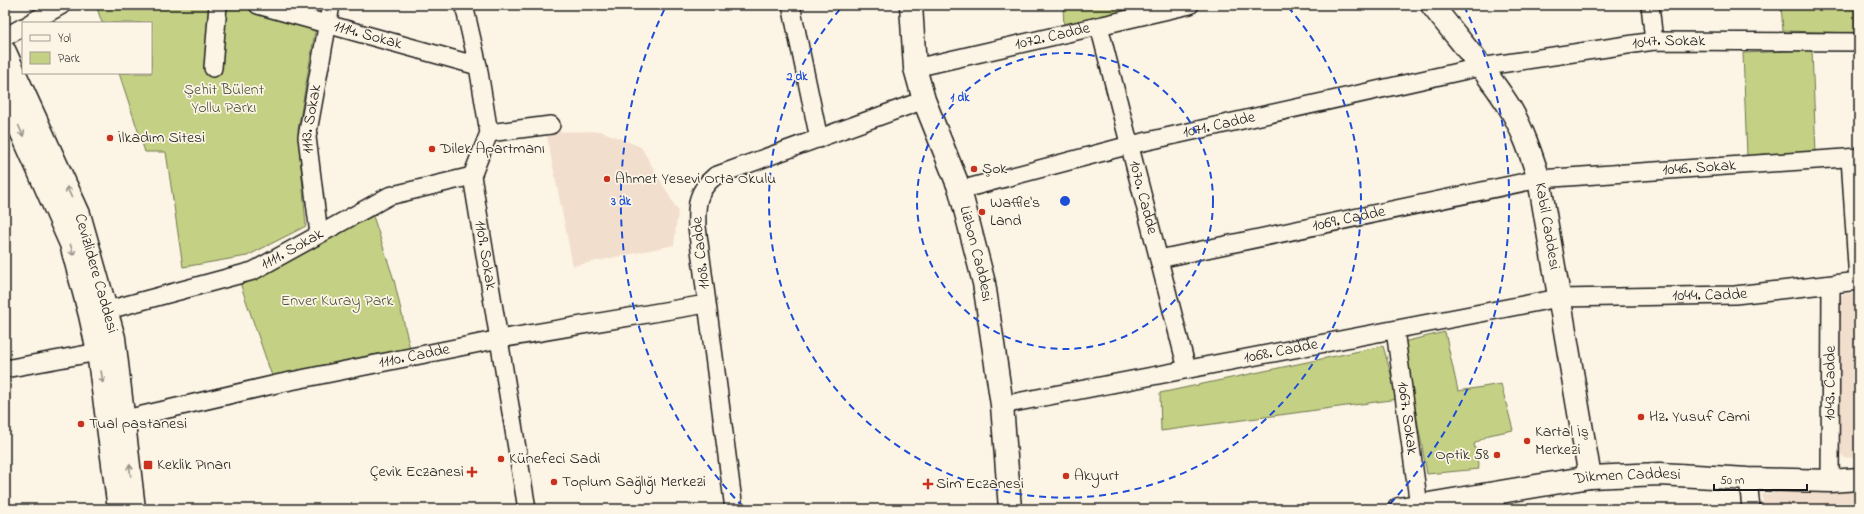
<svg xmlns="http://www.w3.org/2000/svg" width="1864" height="514" font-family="'Indie Flower',sans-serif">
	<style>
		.built { fill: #f2decc }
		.green { fill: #c4d185; stroke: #707650 }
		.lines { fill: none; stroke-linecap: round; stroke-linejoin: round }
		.minor-casing { stroke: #1c1c1c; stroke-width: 20 }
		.major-casing { stroke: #1c1c1c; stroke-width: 25 }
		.minor { stroke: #fcf5e5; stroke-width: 17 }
		.major { stroke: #fcf5e5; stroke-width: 22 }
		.oneway { stroke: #97938b }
		.ring { fill: none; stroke: #1d4ed8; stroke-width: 2; stroke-dasharray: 7 5 }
		.poi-dot { fill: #c8321e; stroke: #fcf5e5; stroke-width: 1.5 }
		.labels { text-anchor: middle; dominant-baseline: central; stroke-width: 3.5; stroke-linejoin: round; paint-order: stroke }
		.street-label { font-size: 16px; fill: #1c1c1c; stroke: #fcf5e5 }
		.park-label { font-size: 16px; fill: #4e523c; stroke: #fcf5e5 }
		.poi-label { font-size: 16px; fill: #1c1c1c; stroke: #fcf5e5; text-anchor: start }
		.centre { fill: #1d4ed8; stroke: #fcf5e5; stroke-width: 2 }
		.ring-label { font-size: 12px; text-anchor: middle; font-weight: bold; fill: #1d4ed8; stroke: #fcf5e5; stroke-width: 3.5; stroke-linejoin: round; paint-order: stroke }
	</style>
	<rect width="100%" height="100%" fill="#fcf5e5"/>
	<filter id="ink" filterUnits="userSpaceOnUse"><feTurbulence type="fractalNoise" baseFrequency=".025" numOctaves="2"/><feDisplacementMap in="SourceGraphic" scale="8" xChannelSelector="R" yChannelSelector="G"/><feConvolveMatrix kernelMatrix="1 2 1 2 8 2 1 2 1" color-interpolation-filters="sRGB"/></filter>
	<g filter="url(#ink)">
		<g class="built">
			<polygon points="601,131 641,147 678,211 674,245 573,266 546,132"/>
			<polygon points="1859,293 1859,457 1845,458 1840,453 1837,303 1843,294"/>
			<polygon points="1859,488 1859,509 1764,509 1762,494"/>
		</g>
		<g class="green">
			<polygon points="96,5 242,5 316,26 298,130 306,226 247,256 183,267 166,152 145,152 119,73 151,73 151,23 102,23"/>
			<polygon points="1063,5 1124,5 1124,16 1064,29"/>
			<polygon points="1781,5 1854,5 1855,33 1783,31"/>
			<polygon points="1812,50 1816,154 1747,156 1743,53"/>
			<polygon points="373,216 394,280 410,349 372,355 272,376 240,283"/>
			<polygon points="1445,332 1458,391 1501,384 1513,430 1489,435 1474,444 1479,469 1427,474 1403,342"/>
			<polygon points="1383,346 1398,399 1161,431 1160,393"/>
		</g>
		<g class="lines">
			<g class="minor-casing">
				<g id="minor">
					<path id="s1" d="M258,5l220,61"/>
					<path id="s2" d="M464,5l14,61 11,67 -17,43 55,333"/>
					<polyline points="791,5 819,139"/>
					<polyline points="1650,5 1654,41"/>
					<polyline points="30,23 62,5"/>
					<path id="s3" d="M1099,26l88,343"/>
					<polyline points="5,37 23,27"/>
					<polyline points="213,68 218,5"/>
					<path id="s4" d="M915,68l275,-63"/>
					<polyline points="489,133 551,125"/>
					<polyline points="1850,158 1858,281"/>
					<path id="s5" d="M960,190l170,-45 350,-78 174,-26 205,1"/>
					<path id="s6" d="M319,234l-12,-97 24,-132"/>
					<path id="s7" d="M1159,259l380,-80 320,-22"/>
					<path id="s8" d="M108,310l145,-39 136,-75 83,-20"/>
					<path id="s9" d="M1395,330l24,176"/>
					<polyline points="5,369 98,352"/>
					<path id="s10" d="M1002,405l557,-107 176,-3 124,-14"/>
					<path id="s11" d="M125,419l156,-36 219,-44 206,-35"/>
					<polyline points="1748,479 1751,509"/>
					<path id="s12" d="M1830,481l1,-196"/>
					<polyline points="1493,494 1496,509"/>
					<path d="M734,509l-37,-282c-1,-23 0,-36 18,-51l209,-76"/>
				</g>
			</g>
			<g class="major-casing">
				<g id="major">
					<path id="s13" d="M911,5l4,63 9,32 36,90 24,93 18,122 8,104"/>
					<path id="s14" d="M1432,5c25,33 57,68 78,103 13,22 21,46 29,71l51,298"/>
					<path id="s15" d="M5,52l74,162 35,124 20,171"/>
					<polyline points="5,95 71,244 90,315 98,352 119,509"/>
					<path id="s16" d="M1399,509l191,-32 70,-3 88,5 82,2 29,-2"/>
				</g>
			</g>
			<use href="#minor" class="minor"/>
			<use href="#major" class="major"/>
		</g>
		<defs><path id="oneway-shaft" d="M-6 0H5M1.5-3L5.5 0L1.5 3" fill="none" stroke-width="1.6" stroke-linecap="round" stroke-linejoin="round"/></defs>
		<g class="oneway">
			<use href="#oneway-shaft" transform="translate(21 131) rotate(66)"/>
			<use href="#oneway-shaft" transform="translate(69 192) rotate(-115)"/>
			<use href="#oneway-shaft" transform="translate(72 250) rotate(74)"/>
			<use href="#oneway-shaft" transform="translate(102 377) rotate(82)"/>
			<use href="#oneway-shaft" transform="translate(130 470) rotate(-96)"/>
		</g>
	</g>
	<g class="ring">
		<circle cx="1065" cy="201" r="148"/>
		<path d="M1288 7A296 296 0 1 1 842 7"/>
		<path d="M743 507A444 444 0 0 1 666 6M1464 6A444 444 0 0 1 1387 507"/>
	</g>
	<g class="poi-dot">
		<circle cx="110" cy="138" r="4"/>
		<circle cx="432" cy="149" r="4"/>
		<circle cx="974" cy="169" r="4"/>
		<circle cx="607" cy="179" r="4"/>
		<circle cx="982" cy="212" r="4"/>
		<circle cx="1641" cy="417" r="4"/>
		<circle cx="81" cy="424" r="4"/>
		<circle cx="1527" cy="441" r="4"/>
		<circle cx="1497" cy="455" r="4"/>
		<circle cx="501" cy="459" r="4"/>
		<rect x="143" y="460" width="10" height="10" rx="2"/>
		<path d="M470 466h4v4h4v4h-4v4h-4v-4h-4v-4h4z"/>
		<circle cx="1066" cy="476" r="4"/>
		<circle cx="554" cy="482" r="4"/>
		<path d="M926 478h4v4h4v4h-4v4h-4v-4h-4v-4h4z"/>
	</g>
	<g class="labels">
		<g class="street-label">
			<text stroke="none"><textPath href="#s1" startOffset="114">1114. Sokak</textPath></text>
			<text stroke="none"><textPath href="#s4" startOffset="141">1072. Cadde</textPath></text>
			<text stroke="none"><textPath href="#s5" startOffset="725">1047. Sokak</textPath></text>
			<text stroke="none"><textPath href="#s6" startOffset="116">1113. Sokak</textPath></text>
			<text stroke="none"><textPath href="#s5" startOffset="267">1071. Cadde</textPath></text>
			<text stroke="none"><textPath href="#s7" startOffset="549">1046. Sokak</textPath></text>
			<text stroke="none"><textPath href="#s3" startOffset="177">1070. Cadde</textPath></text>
			<text stroke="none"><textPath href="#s7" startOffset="194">1069. Cadde</textPath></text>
			<text stroke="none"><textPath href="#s14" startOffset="254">Kabil Caddesi</textPath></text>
			<text stroke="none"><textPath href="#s8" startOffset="195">1111. Sokak</textPath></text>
			<text transform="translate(701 253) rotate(-96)">1108. Cadde</text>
			<text stroke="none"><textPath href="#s13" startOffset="259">Lizbon Caddesi</textPath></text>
			<text stroke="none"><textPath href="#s2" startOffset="257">1109. Sokak</textPath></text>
			<text stroke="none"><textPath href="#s15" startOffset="240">Cevizlidere Caddesi</textPath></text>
			<text stroke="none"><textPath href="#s10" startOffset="718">1044. Cadde</textPath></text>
			<text stroke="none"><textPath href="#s10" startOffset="284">1068. Cadde</textPath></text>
			<text stroke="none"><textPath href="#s11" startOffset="296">1110. Cadde</textPath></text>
			<text stroke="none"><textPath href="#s12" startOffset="98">1043. Cadde</textPath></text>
			<text stroke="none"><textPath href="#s9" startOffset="89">1067. Sokak</textPath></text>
			<text stroke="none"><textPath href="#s16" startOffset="231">Dikmen Caddesi</textPath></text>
		</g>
		<g class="park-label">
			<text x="224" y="90">Şehit Bülent<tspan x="224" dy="18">Yollu Parkı</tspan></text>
			<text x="337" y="301">Enver Kuray Park</text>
		</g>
		<g class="poi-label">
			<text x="118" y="138">İlkadım Sitesi</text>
			<text x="440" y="149">Dilek Apartmanı</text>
			<text x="982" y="169">Şok</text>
			<text x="615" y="179">Ahmet Yesevi Orta Okulu</text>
			<text x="990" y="203">Waffle's<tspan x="990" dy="18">Land</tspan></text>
			<text x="1649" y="417">Hz. Yusuf Cami</text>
			<text x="89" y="424">Tual pastanesi</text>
			<text x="1535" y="432">Kartal İş<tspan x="1535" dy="18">Merkezi</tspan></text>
			<text x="1489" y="455" text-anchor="end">Optik 58</text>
			<text x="509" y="459">Künefeci Sadi</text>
			<text x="157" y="465">Keklik Pınarı</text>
			<text x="464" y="472" text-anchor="end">Çevik Eczanesi</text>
			<text x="1074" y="476">Akyurt</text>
			<text x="562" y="482">Toplum Sağlığı Merkezi</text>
			<text x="936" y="484">Sim Eczanesi</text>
		</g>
	</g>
	<circle cx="1065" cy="201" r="6" class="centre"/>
	<g class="ring-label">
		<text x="797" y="80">2 dk</text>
		<text x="960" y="101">1 dk</text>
		<text x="621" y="205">3 dk</text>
	</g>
	<rect width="1864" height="514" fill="none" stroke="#fcf5e5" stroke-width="20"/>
	<rect x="10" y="10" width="1844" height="494" fill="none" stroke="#1c1c1c" stroke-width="1.5" filter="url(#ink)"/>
	<rect x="22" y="22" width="130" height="52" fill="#fcf5e5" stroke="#a29e95"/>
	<rect x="30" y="35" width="20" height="6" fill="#fcf5e5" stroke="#a29e95"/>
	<text x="58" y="42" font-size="12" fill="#1c1c1c">Yol</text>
	<rect x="30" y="52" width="20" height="12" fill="#c4d185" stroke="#a29e95"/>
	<text x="58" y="62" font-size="12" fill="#1c1c1c">Park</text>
	<path d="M1714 484v6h93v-6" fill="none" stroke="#1c1c1c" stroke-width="2"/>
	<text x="1720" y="484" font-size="12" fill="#1c1c1c" stroke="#fcf5e5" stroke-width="3" paint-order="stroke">50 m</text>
</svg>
